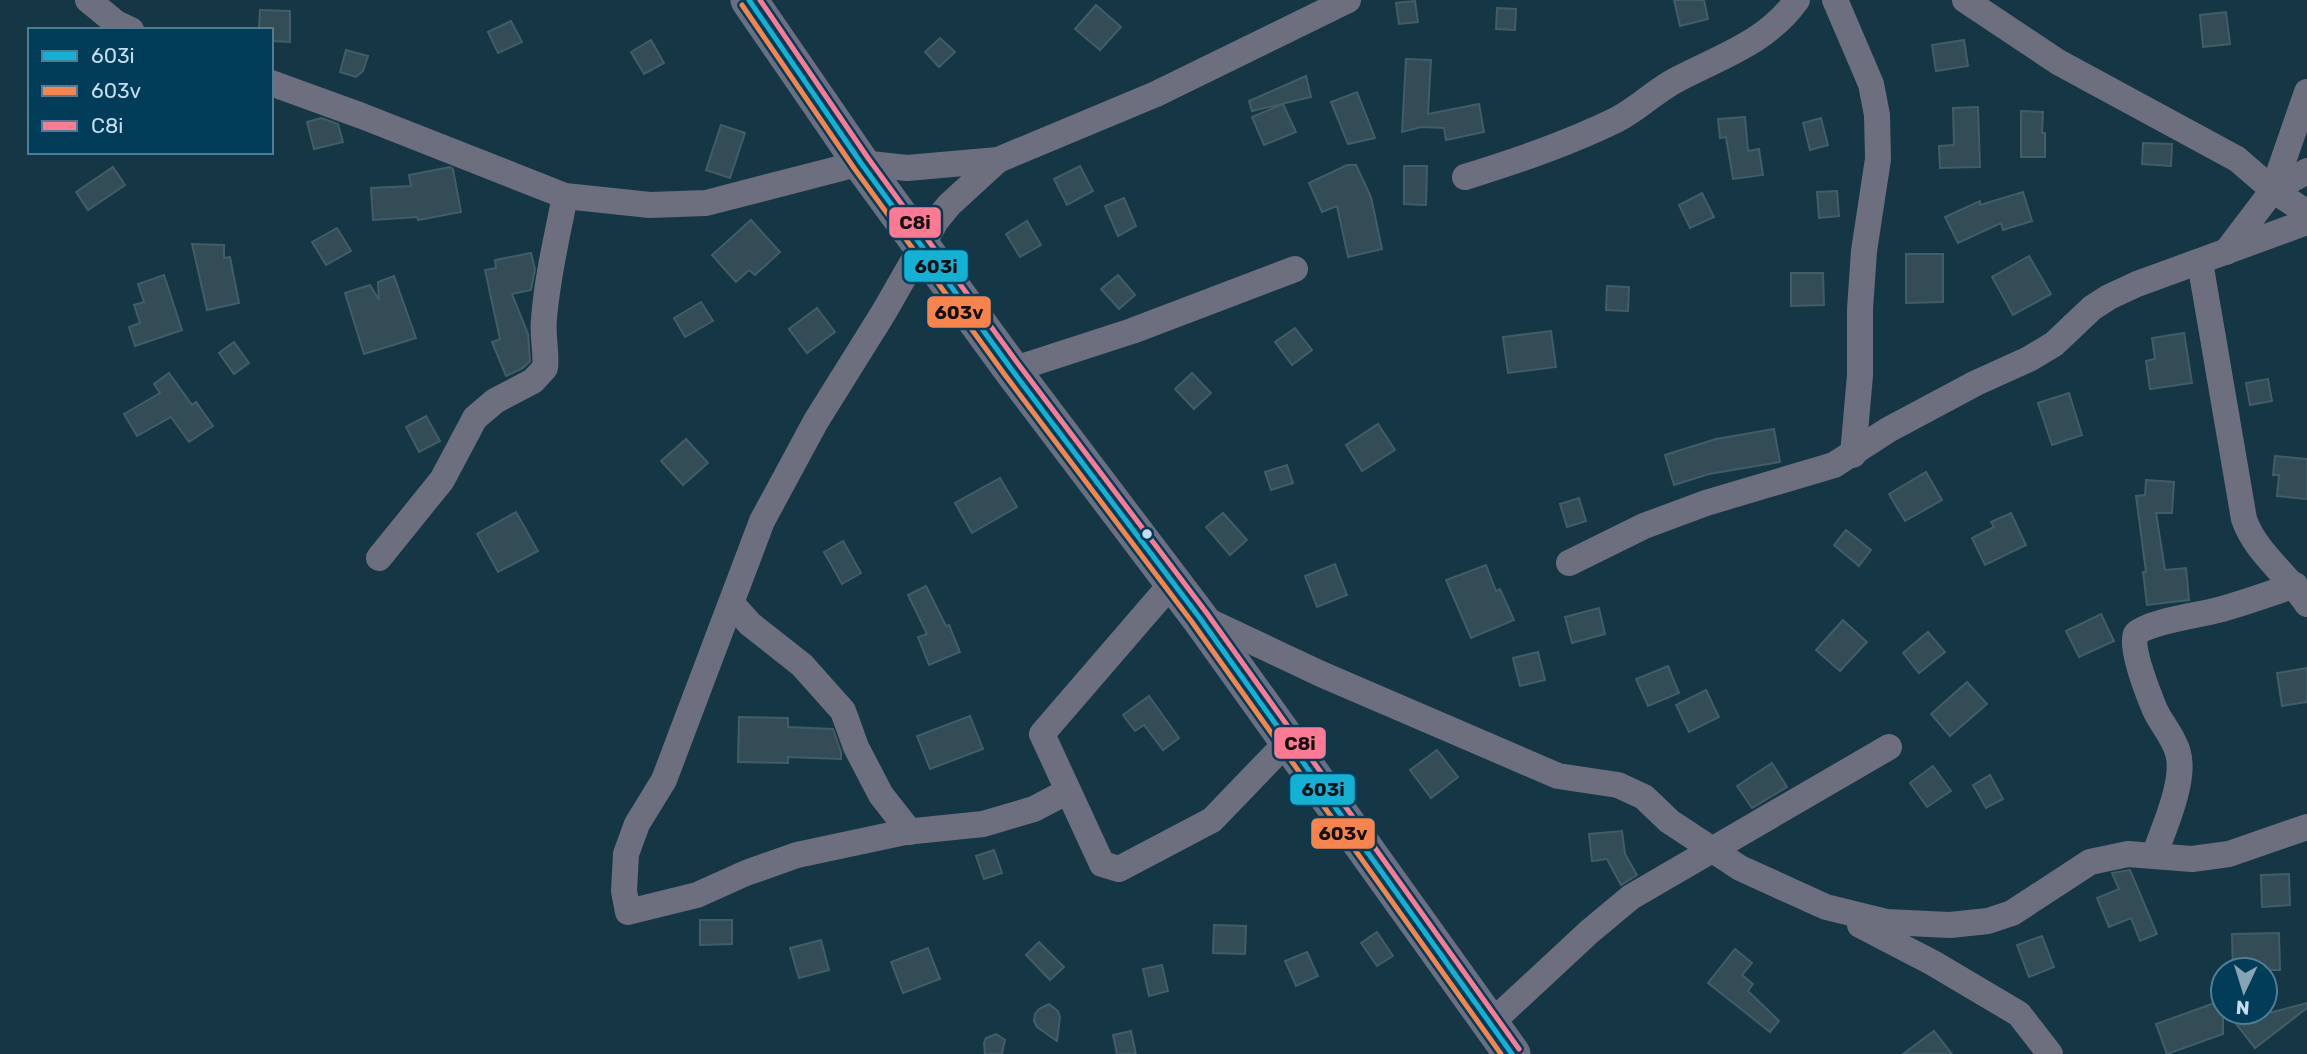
<svg xmlns="http://www.w3.org/2000/svg" width="2307" height="1054" font-family="Rubik,sans-serif">
	<style>
		.building { fill: #334c56; stroke: #415d67; stroke-width: 2 }
		.lines { fill: none; stroke-linecap: round; stroke-linejoin: round }
		.street { stroke: #6d6e7e; stroke-width: 26 }
		.secondary { stroke: #6a7081; stroke-width: 37 }
		.bus-1-casing { stroke: #013d59; stroke-width: 10 }
		.bus-2-casing { stroke: #013d59; stroke-width: 10 }
		.bus-3-casing { stroke: #013d59; stroke-width: 10 }
		.bus-1 { stroke: #13b2d5; stroke-width: 5 }
		.bus-2 { stroke: #f8844c; stroke-width: 5 }
		.bus-3 { stroke: #fe7a93; stroke-width: 5 }
		.bus-dot { fill: #c4deef; stroke: #013d59; stroke-width: 2.5 }
		.line-badge { stroke: #013d59; stroke-width: 2.5 }
		.pale-badge-label { font-size: 19px; text-anchor: middle; font-weight: bold; fill: #111 }
	</style>
	<rect width="100%" height="100%" fill="#153645"/>
	<g class="building">
		<polygon points="1674,0 1704,0 1708,19 1680,26"/>
		<polygon points="1415,1 1418,22 1399,24 1396,3"/>
		<polygon points="1096,5 1121,27 1100,50 1075,29"/>
		<polygon points="1497,8 1516,9 1515,30 1496,29"/>
		<polygon points="260,10 290,11 290,42 271,41 271,30 259,30"/>
		<polygon points="2226,12 2230,44 2203,47 2200,15"/>
		<polygon points="511,21 522,42 498,53 488,32"/>
		<polygon points="940,38 955,52 939,67 925,52"/>
		<polygon points="651,40 664,63 644,74 631,52"/>
		<polygon points="1964,40 1968,66 1936,71 1932,45"/>
		<polygon points="346,50 368,56 363,71 356,77 340,72"/>
		<polygon points="1406,59 1431,60 1428,114 1479,104 1484,132 1446,140 1444,128 1421,127 1402,132"/>
		<polygon points="1306,76 1311,97 1252,111 1249,101"/>
		<polygon points="1357,92 1375,138 1348,144 1331,102"/>
		<polygon points="1283,104 1296,132 1264,145 1252,117"/>
		<polygon points="1978,107 1980,167 1940,168 1939,146 1954,145 1953,108"/>
		<polygon points="2021,111 2043,112 2042,133 2045,133 2045,157 2021,157"/>
		<polygon points="1745,117 1748,151 1759,149 1763,175 1733,179 1726,137 1720,138 1718,119"/>
		<polygon points="321,118 338,124 343,142 314,149 307,122"/>
		<polygon points="1821,118 1828,145 1810,150 1803,123"/>
		<polygon points="721,125 745,133 730,178 706,170"/>
		<polygon points="2143,143 2172,144 2171,166 2142,164"/>
		<polygon points="1347,165 1356,165 1371,197 1382,249 1348,257 1337,206 1322,212 1309,183"/>
		<polygon points="1080,166 1093,191 1067,205 1054,179"/>
		<polygon points="1404,166 1427,166 1426,205 1404,204"/>
		<polygon points="113,167 125,185 88,210 76,192"/>
		<polygon points="450,167 453,169 461,212 418,220 417,217 373,220 371,188 411,186 409,175"/>
		<polygon points="1837,191 1839,216 1819,218 1817,192"/>
		<polygon points="2023,192 2032,221 2003,230 2001,223 1958,243 1945,217 1980,201 1980,205"/>
		<polygon points="1702,193 1714,217 1690,228 1679,205"/>
		<polygon points="1124,198 1136,226 1118,236 1105,206"/>
		<polygon points="751,220 780,252 755,275 749,270 736,282 712,255"/>
		<polygon points="1027,221 1041,245 1020,257 1006,234"/>
		<polygon points="337,228 351,251 326,265 312,242"/>
		<polygon points="192,244 224,245 224,258 230,257 239,303 207,310"/>
		<polygon points="531,253 535,269 531,290 512,294 528,334 530,361 523,368 506,376 492,342 500,339 485,270 496,268 495,260"/>
		<polygon points="1906,254 1943,254 1943,302 1906,303"/>
		<polygon points="2029,256 2051,294 2013,315 1992,277"/>
		<polygon points="1791,273 1823,273 1824,305 1791,306"/>
		<polygon points="164,275 182,330 135,346 129,327 140,323 134,305 144,302 138,284"/>
		<polygon points="1118,275 1135,295 1119,309 1101,289"/>
		<polygon points="394,276 416,338 364,354 345,293 370,285 379,300 378,282"/>
		<polygon points="1607,286 1629,287 1628,311 1606,310"/>
		<polygon points="701,302 713,321 685,337 674,318"/>
		<polygon points="817,308 835,332 807,353 789,329"/>
		<polygon points="1295,328 1312,350 1292,365 1275,342"/>
		<polygon points="1551,331 1556,367 1508,373 1503,337"/>
		<polygon points="2184,333 2192,383 2150,389 2146,361 2155,359 2152,338"/>
		<polygon points="234,342 249,363 234,374 219,353"/>
		<polygon points="169,373 192,405 196,402 213,426 189,442 171,417 137,436 124,414 160,393 154,384"/>
		<polygon points="1192,373 1211,393 1194,409 1175,389"/>
		<polygon points="2268,379 2272,401 2250,405 2246,383"/>
		<polygon points="2069,393 2082,435 2052,445 2038,403"/>
		<polygon points="426,416 440,441 419,452 406,427"/>
		<polygon points="1378,424 1395,450 1362,471 1346,445"/>
		<polygon points="1774,429 1780,462 1709,474 1674,485 1665,455 1716,439"/>
		<polygon points="686,439 708,463 683,485 661,461"/>
		<polygon points="2275,456 2307,459 2307,499 2277,496 2279,475 2273,475"/>
		<polygon points="1287,465 1293,483 1271,490 1265,472"/>
		<polygon points="1926,472 1942,500 1905,521 1889,494"/>
		<polygon points="1000,478 1017,507 972,533 955,503"/>
		<polygon points="2146,480 2174,482 2172,513 2156,513 2165,570 2186,568 2189,600 2147,605 2143,572 2146,572 2136,496 2145,495"/>
		<polygon points="1579,498 1586,521 1567,527 1560,504"/>
		<polygon points="516,512 538,551 498,572 477,534"/>
		<polygon points="1223,513 1247,540 1230,555 1206,527"/>
		<polygon points="2011,513 2026,545 1985,565 1972,538 1994,527 1991,522"/>
		<polygon points="1846,530 1871,550 1859,566 1834,545"/>
		<polygon points="843,541 861,573 842,584 824,552"/>
		<polygon points="1335,564 1347,595 1317,607 1305,576"/>
		<polygon points="1486,565 1496,591 1500,589 1514,620 1471,638 1446,580"/>
		<polygon points="926,586 946,626 949,625 960,652 929,665 918,637 927,634 908,595"/>
		<polygon points="1599,608 1605,634 1572,643 1565,617"/>
		<polygon points="2101,614 2114,641 2079,657 2066,631"/>
		<polygon points="1843,620 1867,642 1840,671 1816,650"/>
		<polygon points="1928,632 1945,652 1919,673 1903,653"/>
		<polygon points="1538,652 1545,680 1520,686 1513,658"/>
		<polygon points="1668,666 1679,693 1648,706 1636,679"/>
		<polygon points="2307,668 2307,702 2282,706 2277,673"/>
		<polygon points="1967,682 1987,704 1950,736 1931,714"/>
		<polygon points="1706,690 1719,717 1689,732 1676,705"/>
		<polygon points="1149,696 1179,738 1163,750 1144,725 1135,731 1123,715"/>
		<polygon points="970,716 983,749 930,769 917,736"/>
		<polygon points="739,717 788,718 788,727 833,729 841,752 841,759 788,757 788,763 738,762"/>
		<polygon points="1437,750 1458,777 1431,798 1410,770"/>
		<polygon points="1772,763 1787,787 1752,808 1737,786"/>
		<polygon points="1933,766 1951,791 1927,807 1910,783"/>
		<polygon points="1990,775 2003,799 1986,808 1973,785"/>
		<polygon points="1622,831 1625,854 1637,875 1621,885 1607,859 1592,861 1589,834"/>
		<polygon points="994,850 1002,873 984,879 976,856"/>
		<polygon points="2130,870 2157,934 2140,941 2131,918 2109,927 2097,898 2119,889 2112,873"/>
		<polygon points="2289,874 2290,905 2262,907 2261,875"/>
		<polygon points="700,920 732,920 732,944 700,945"/>
		<polygon points="1214,925 1246,926 1245,954 1213,953"/>
		<polygon points="1377,932 1393,956 1377,966 1361,943"/>
		<polygon points="2279,933 2280,970 2233,970 2232,934"/>
		<polygon points="2042,936 2054,967 2029,977 2017,945"/>
		<polygon points="821,940 829,970 799,978 790,948"/>
		<polygon points="1039,942 1064,967 1050,980 1026,955"/>
		<polygon points="928,948 940,979 903,993 891,962"/>
		<polygon points="1735,949 1752,963 1742,975 1753,984 1748,991 1779,1021 1770,1032 1708,983"/>
		<polygon points="1307,952 1318,976 1296,986 1285,961"/>
		<polygon points="1162,965 1168,991 1149,996 1143,969"/>
		<polygon points="2223,1000 2223,1034 2167,1054 2156,1024"/>
		<polygon points="2307,1003 2307,1008 2255,1048 2227,1012 2273,1012"/>
		<polygon points="1049,1004 1058,1011 1060,1017 1057,1041 1037,1027 1034,1021 1035,1014 1039,1009"/>
		<polygon points="1131,1031 1136,1054 1117,1054 1113,1035"/>
		<polygon points="1934,1031 1952,1054 1903,1054"/>
		<polygon points="996,1034 1005,1040 1002,1054 985,1054 984,1043 986,1038"/>
	</g>
	<g class="lines">
		<g class="street">
			<polyline points="88,0 116,23 131,30"/>
			<polyline points="1835,0 1871,84 1877,115 1878,159 1864,251 1860,309 1860,375 1853,455"/>
			<polyline points="1965,0 2058,62 2237,159 2273,190 2307,213"/>
			<polyline points="271,83 362,116 565,196 650,205 706,203 861,163 907,168 998,160 1156,94 1348,0"/>
			<polyline points="998,160 949,205 936,221 884,312 816,421 762,521 664,780 637,824 626,854 624,891 628,912 697,895 746,873 797,855 905,832 983,824 1034,809 1068,791"/>
			<path d="M1465,177c51,-16 102,-33 151,-57 22,-11 40,-30 62,-41 44,-23 89,-37 119,-79"/>
			<polyline points="2273,190 2307,171"/>
			<polyline points="2226,252 2273,190 2307,92"/>
			<path d="M2200,262l44,257c11,33 44,56 63,85"/>
			<polyline points="1012,370 1132,331 1295,269"/>
			<path d="M379,558l63,-78 33,-62 20,-17 38,-20 12,-13c2,-16 -3,-33 -1,-49 3,-41 13,-82 21,-123"/>
			<polyline points="1569,563 1644,526 1706,503 1834,465 1888,430 1976,383 2029,359 2054,344 2092,308 2109,297 2137,284 2307,222"/>
			<polyline points="1173,582 1042,734 1102,864 1119,869 1212,820 1288,741"/>
			<polyline points="732,604 750,624 802,665 843,711 856,747 881,795 910,832"/>
			<polyline points="1202,618 1321,674 1558,776 1618,785 1644,797 1669,821 1740,868 1826,907 1887,922 1950,925 1988,921 2012,913 2090,862 2128,854 2192,859 2229,854 2307,827"/>
			<path d="M2154,856c9,-26 32,-75 24,-103 -4,-16 -16,-28 -23,-43 -5,-12 -27,-66 -19,-76 11,-12 64,-19 82,-24 26,-7 51,-16 77,-25"/>
			<polyline points="1860,925 1933,963 2019,1014 2050,1054"/>
			<polyline points="1490,1024 1589,932 1631,897 1889,747"/>
		</g>
		<polyline class="secondary" points="749,0 861,163 1012,370 1199,617 1512,1054"/>
		<g class="bus-1-casing">
			<polyline id="bus-1" points="749,0 861,163 1012,370 1199,617 1512,1054"/>
		</g>
		<g class="bus-2-casing">
			<polyline id="bus-2" points="742,5 854,168 1005,375 1192,622 1501,1054"/>
		</g>
		<g class="bus-3-casing">
			<polyline id="bus-3" points="760,0 868,158 1019,365 1206,612 1519,1049"/>
		</g>
		<use href="#bus-1" class="bus-1"/>
		<use href="#bus-2" class="bus-2"/>
		<use href="#bus-3" class="bus-3"/>
	</g>
	<circle class="bus-dot" cx="1147" cy="534" r="6"/>
	<g class="line-badge">
		<rect x="888" y="206" width="54" height="33" rx="7" fill="#fe7a93"/>
		<rect x="903" y="249" width="66" height="34" rx="7" fill="#13b2d5"/>
		<rect x="926" y="295" width="66" height="34" rx="7" fill="#f8844c"/>
		<rect x="1273" y="726" width="54" height="34" rx="7" fill="#fe7a93"/>
		<rect x="1289" y="773" width="67" height="33" rx="7" fill="#13b2d5"/>
		<rect x="1310" y="817" width="66" height="33" rx="7" fill="#f8844c"/>
	</g>
	<g class="pale-badge-label">
		<text x="915" y="229">C8i</text>
		<text x="936" y="273">603i</text>
		<text x="959" y="319">603v</text>
		<text x="1300" y="750">C8i</text>
		<text x="1323" y="796">603i</text>
		<text x="1343" y="840">603v</text>
	</g>
	<rect x="28" y="28" width="245" height="126" fill="#013d59" stroke="#4f7d95" stroke-width="2"/>
	<rect x="42" y="51" width="35" height="10" fill="#13b2d5" stroke="#4f7d95" stroke-width="2"/>
	<text x="91" y="63" font-size="21" fill="#c4deef">603i</text>
	<rect x="42" y="86" width="35" height="10" fill="#f8844c" stroke="#4f7d95" stroke-width="2"/>
	<text x="91" y="98" font-size="21" fill="#c4deef">603v</text>
	<rect x="42" y="121" width="35" height="10" fill="#fe7a93" stroke="#4f7d95" stroke-width="2"/>
	<text x="91" y="133" font-size="21" fill="#c4deef">C8i</text>
	<g transform="translate(2244 991) rotate(184)"><circle r="33" fill="#013d59" stroke="#4f7d95" stroke-width="2"/>
	<path d="M0-5L12 26L0 18L-12 26Z" fill="#87a3b4"/>
	<text y="-10" font-size="19" font-weight="bold" text-anchor="middle" fill="#c4deef">N</text>
	</g>
</svg>
